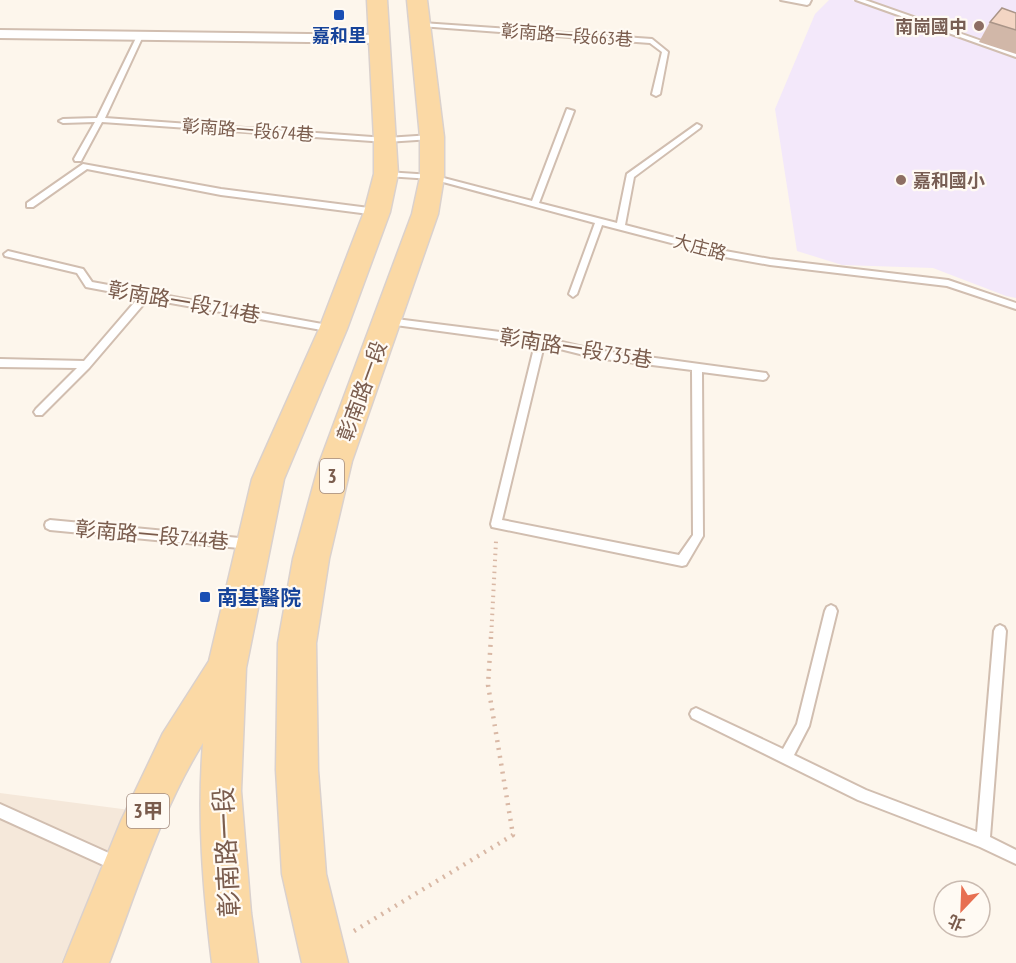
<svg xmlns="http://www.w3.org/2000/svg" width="1016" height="963" font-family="'PT Sans Narrow','Noto Sans TC',sans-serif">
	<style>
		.residential { fill: #f5e8da }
		.education { fill: #f3e8fa }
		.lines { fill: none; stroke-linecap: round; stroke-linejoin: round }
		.service-casing { stroke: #d1beb0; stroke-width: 4 }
		.minor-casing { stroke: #d1beb0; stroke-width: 4 }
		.primary-casing { stroke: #dad1cd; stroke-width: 3 }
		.path-far1 { stroke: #d9b8a5; stroke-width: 4; stroke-dasharray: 1.5 4.5; stroke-linecap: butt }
		.path { stroke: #d9b8a5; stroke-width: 4.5; stroke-dasharray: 2 6; stroke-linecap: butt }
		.service { fill: #fff; fill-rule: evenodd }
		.minor { fill: #fff; fill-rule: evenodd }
		.primary { fill: #fbd9a5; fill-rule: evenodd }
		.wall { fill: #d1b7a8 }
		.building { fill: #f3d5c3; stroke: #aa9588; stroke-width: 1.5 }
		.transit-dot { fill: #1a4fb4; stroke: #fffaf3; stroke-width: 2 }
		.education-dot { fill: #8d6e63; stroke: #fffaf3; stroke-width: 2 }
		.labels { text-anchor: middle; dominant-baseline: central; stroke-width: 4.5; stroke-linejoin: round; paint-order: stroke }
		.far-education-label { font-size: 18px; font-weight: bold; fill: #785e54; stroke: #fffaf3; text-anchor: end }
		.far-transit-label { font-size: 18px; font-weight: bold; fill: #164399; stroke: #fffaf3 }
		.far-street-label { font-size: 18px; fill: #7a5c4d; stroke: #fffaf3 }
		.shield { fill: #fffaf3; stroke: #a28b7f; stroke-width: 1.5 }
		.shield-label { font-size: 20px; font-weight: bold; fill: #7a5c4d }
		.street-label { font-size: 21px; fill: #7a5c4d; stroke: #fffaf3 }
		.transit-label { font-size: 21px; font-weight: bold; fill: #164399; stroke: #fffaf3; text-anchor: start }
		.near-street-label { font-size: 26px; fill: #7a5c4d; stroke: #fffaf3 }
	</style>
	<rect width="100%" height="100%" fill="#fdf6ec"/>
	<polygon class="residential" points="0,793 130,810 61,963 0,963"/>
	<g class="education">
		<polygon points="829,0 852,0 1016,58 1016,298 1006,296 933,268 842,265 797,251 775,109 815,14"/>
		<polygon points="869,0 1016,0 1016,51"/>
	</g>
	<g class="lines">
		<g class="service-casing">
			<g id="service">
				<polygon points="781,0 811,0 809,4 807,5"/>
				<polygon points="856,0 865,0 1016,53 1016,57"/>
				<polygon points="422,23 652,39 668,52 660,94 656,96 652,94 662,52 650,43 420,26 419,25"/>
				<polygon points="140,34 143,36 105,118 386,138 432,135 436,137 432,139 386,142 102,122 81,161 75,161 74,159 95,122 63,123 59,121 63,119 97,118 137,36"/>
				<polygon points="567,109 574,111 539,203 617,223 627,174 697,124 701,126 700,128 634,177 625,225 725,251 770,259 948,280 1016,303 1016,309 947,286 770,265 725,257 602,225 577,294 573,297 569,294 595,223 432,179 386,176 382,174 386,172 432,175 532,201"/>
				<polygon points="83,164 221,189 377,209 381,212 377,215 221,195 87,169 33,207 27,207 27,203"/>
				<polygon points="8,251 83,269 92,282 333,326 338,329 333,332 148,299 89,368 42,415 36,415 34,412 36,409 77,368 0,367 0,359 84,361 139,297 86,287 77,273 5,256 4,254"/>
				<path d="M388,318l152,19 56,13 170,23 2,3 -2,3 -3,1 -61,-8 1,164 -17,29 -4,1 -190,-39 -1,-3 44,-180 -147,-20 -5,-3zM544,345l52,13 96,12 1,165 -14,20 -177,-35z"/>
				<polygon points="50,520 250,539 254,540 256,544 254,548 250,549 50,530 46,528 45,525 46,522"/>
				<polygon points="831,605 835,607 837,611 809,726 794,755 866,790 977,832 994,631 996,627 1000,625 1004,627 1006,631 990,837 1016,850 1016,864 980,847 858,800 692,718 690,714 692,710 696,708 783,749 797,724 825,611 827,607"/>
				<polygon points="0,804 122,859 124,864 122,869 117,871 112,869 0,818"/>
			</g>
		</g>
		<g class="minor-casing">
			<polygon id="minor" points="0,30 380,35 387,39 380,43 0,38"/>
		</g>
		<g class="primary-casing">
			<g id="primary">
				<path d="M367,0h20l11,174 -8,38 -43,117 -63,150 -38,189 -5,123 10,122 7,50h-46c-9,-73 -15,-147 -9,-220 -42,67 -66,147 -94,220h-46l58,-142 42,-88 46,-72 43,-182 67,-150 45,-117 10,-38v-34z"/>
				<polygon points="407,0 427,0 444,137 444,177 438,214 352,461 329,559 316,643 318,770 326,874 348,963 302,963 282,874 276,770 278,643 293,559 320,461 412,214 420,177 420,137"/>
			</g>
		</g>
		<polyline class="path-far1" points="491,639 496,541"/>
		<polyline class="path" points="354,931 513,835 488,685 491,637"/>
		<use href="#service" class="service"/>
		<use href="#minor" class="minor"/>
		<use href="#primary" class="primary"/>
	</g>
	<polygon class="wall" points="1016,13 1016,54 979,42 990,22"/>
	<polygon class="building" points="1002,8 1016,13 1016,30 990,22"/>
	<g class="transit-dot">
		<rect x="333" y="9" width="12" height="12" rx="3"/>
		<rect x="199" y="591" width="12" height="12" rx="3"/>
	</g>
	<g class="education-dot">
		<circle cx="979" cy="26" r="6"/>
		<circle cx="901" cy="180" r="6"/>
	</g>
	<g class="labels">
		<g class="far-education-label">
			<text x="967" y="26">南崗國中</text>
			<text x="913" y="180" text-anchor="start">嘉和國小</text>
		</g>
		<g class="far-transit-label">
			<text x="339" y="35">嘉和里</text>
		</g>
		<g class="far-street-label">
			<text transform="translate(567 35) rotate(4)">彰南路一段663巷</text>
			<text transform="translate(248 130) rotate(4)">彰南路一段674巷</text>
			<text transform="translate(700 247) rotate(15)">大庄路</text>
		</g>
		<g class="shield">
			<rect x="320" y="459" width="24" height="34" rx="4.5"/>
			<rect x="127" y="794" width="42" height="34" rx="4.5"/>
		</g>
		<g class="shield-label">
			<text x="332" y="476">3</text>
			<text x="148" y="811">3甲</text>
		</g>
		<g class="street-label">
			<text transform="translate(184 302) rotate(10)">彰南路一段714巷</text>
			<text transform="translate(576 348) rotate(9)">彰南路一段735巷</text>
			<text transform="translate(362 391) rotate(-70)">彰南路一段</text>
			<text transform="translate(152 535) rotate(5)">彰南路一段744巷</text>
		</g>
		<g class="transit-label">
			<text x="217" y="597">南基醫院</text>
		</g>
		<g class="near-street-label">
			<text transform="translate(226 852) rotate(-93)">彰南路一段</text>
		</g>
	</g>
	<g transform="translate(962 909) rotate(203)"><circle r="28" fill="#fffaf3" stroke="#cabbb1" stroke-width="1.5"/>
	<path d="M0-4.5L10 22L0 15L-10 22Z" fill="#e76f51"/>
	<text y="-9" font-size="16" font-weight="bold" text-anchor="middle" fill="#7a5c4d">北</text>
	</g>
</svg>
